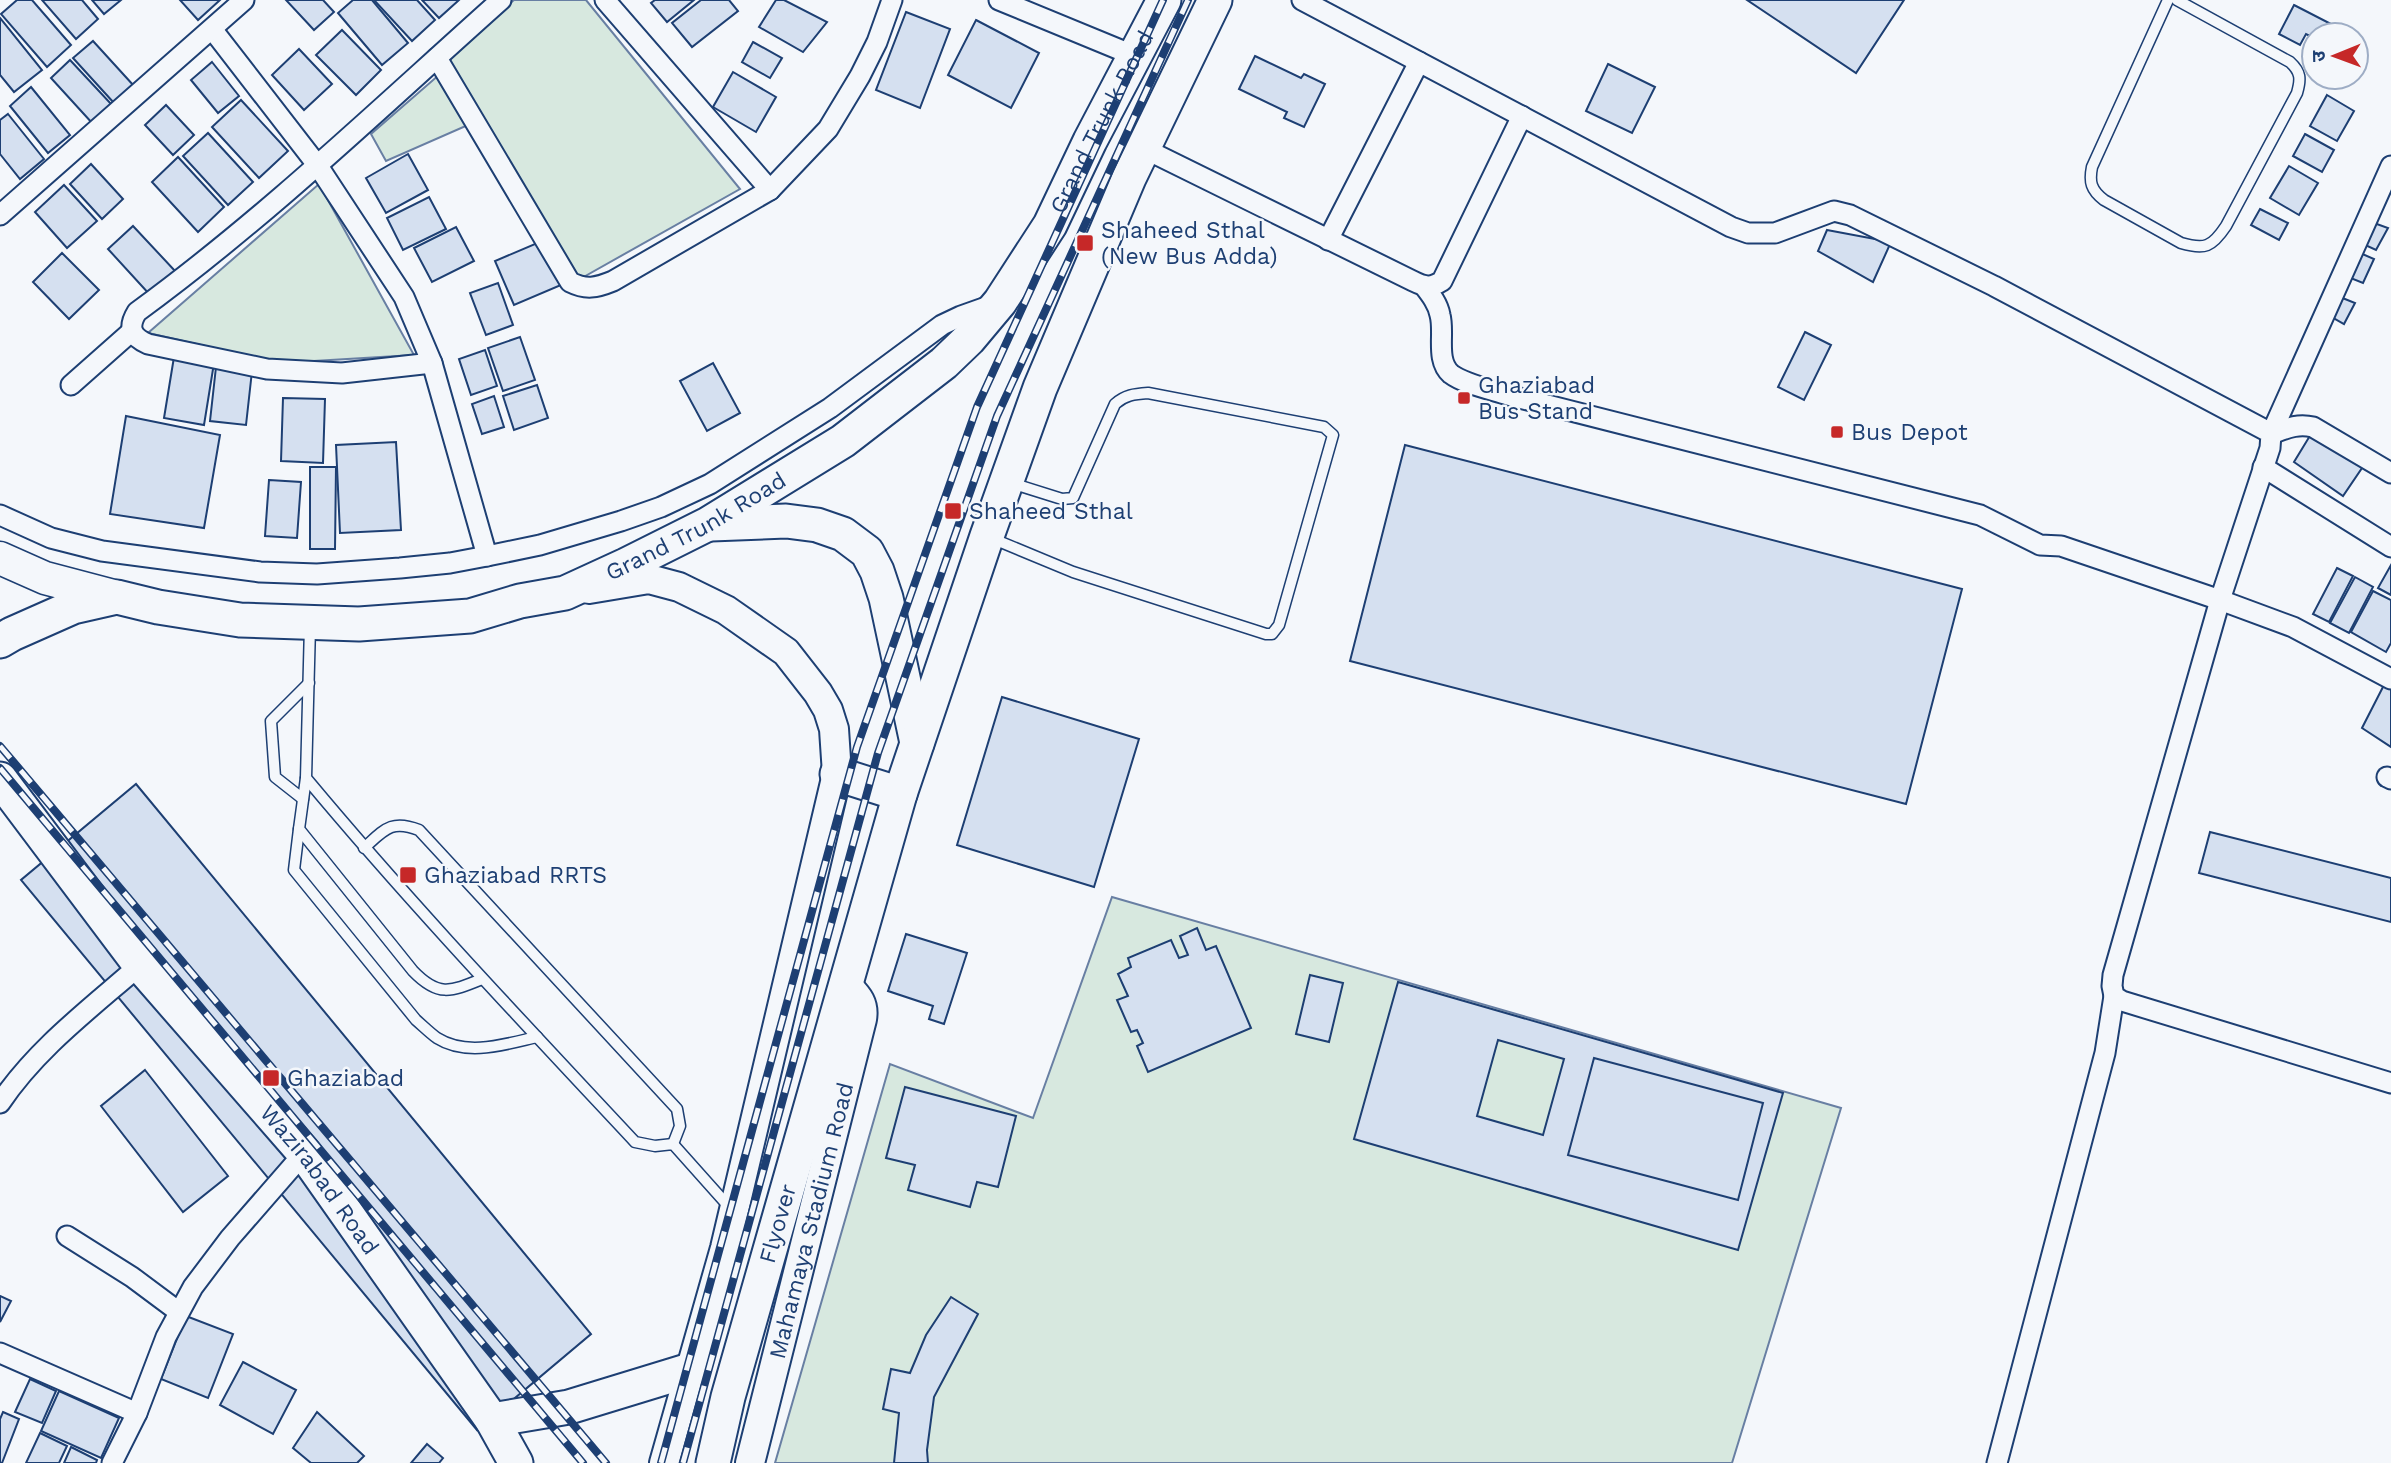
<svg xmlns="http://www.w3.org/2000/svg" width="2391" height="1463" font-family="'Work Sans','Noto Sans Devanagari',sans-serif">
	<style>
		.green { fill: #d7e8df; stroke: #687fa3; stroke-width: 2 }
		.building { fill: #d5e0f0; stroke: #1d3f73; stroke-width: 2; fill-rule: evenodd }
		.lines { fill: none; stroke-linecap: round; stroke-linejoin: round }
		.service-casing { stroke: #1d3f73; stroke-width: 13 }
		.minor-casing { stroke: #1d3f73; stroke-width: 23 }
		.secondary-casing { stroke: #1d3f73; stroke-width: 32 }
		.primary-casing { stroke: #1d3f73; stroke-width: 35 }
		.trunk-casing { stroke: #1d3f73; stroke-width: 37 }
		.service { stroke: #f4f7fb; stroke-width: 10 }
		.minor { stroke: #f4f7fb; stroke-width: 19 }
		.secondary { stroke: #f4f7fb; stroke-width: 28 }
		.primary { stroke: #f4f7fb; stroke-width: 32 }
		.trunk { stroke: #f4f7fb; stroke-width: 33 }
		.rail-casing { stroke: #1d3f73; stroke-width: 8 }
		.rail { stroke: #f4f7fb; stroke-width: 5; stroke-dasharray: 16; stroke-linecap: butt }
		.poi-dot { fill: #c62828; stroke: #f4f7fb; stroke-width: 2.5 }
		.labels { text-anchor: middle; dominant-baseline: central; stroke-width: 5; stroke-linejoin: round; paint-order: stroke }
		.street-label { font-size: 23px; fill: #1d3f73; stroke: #f4f7fb }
		.poi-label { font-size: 23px; fill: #1d3f73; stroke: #f4f7fb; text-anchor: start }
	</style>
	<rect width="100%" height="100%" fill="#f4f7fb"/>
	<g class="green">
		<polygon points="514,0 586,0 740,189 580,279 444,57"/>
		<polygon points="440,74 468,125 386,161 371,134"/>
		<polygon points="319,184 414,355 280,363 148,333"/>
		<polygon points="1112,897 1841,1108 1732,1463 775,1463 890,1064 1033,1118"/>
	</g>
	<g class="building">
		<polygon points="17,0 32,0 71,45 47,67 1,14"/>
		<polygon points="42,0 82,0 98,19 76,39"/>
		<polygon points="92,0 121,0 104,14"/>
		<polygon points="180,0 220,0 198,20"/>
		<polygon points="286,0 323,0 334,12 314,30"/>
		<polygon points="353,0 372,0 408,43 382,65 338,13"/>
		<polygon points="374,0 417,0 435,20 412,41"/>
		<polygon points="422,0 459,0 439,18"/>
		<polygon points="655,0 694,0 667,22 651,3"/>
		<polygon points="701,0 729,0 738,11 692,47 672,23"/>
		<polygon points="776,0 784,0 827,22 803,52 759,27"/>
		<polygon points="1747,0 1904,0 1856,73"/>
		<polygon points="2294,5 2331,24 2327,33 2331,35 2314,35 2314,38 2306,34 2300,45 2279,34"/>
		<polygon points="906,12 950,29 920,108 876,90"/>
		<polygon points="0,18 42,70 14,92 0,75"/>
		<polygon points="976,20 1039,53 1011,108 948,75"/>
		<polygon points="342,30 381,70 356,95 316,55"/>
		<polygon points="93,41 134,86 114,103 73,58"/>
		<polygon points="753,42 782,58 770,78 742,62"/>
		<polygon points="299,49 332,84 304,110 272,75"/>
		<polygon points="1255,56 1301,78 1304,74 1325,84 1304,127 1284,118 1287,112 1239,89"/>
		<polygon points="70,60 112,105 93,124 51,78"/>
		<polygon points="212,62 239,96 218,113 191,80"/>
		<polygon points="1608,64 1655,87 1632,133 1586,111"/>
		<polygon points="733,72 776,97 756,132 713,107"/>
		<polygon points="31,87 70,135 48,153 10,106"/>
		<polygon points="2327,95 2354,111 2337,141 2310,126"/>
		<polygon points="241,100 288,151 259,178 212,127"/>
		<polygon points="166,105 194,135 173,155 145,125"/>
		<polygon points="8,114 44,159 20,179 0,154 0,120"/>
		<polygon points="208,133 253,182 228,205 183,156"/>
		<polygon points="2305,134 2334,150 2322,172 2293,156"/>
		<polygon points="408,154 428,190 386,213 366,178"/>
		<polygon points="178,157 224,207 198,232 152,182"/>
		<polygon points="91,164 123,199 102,219 70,184"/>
		<polygon points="2289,166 2318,183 2299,215 2270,198"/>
		<polygon points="64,185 97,221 67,248 35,212"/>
		<polygon points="429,197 446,229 403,250 387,218"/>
		<polygon points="2260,209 2288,223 2279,240 2251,225"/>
		<polygon points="2374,223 2388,228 2376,250 2363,244"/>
		<polygon points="133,226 176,272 151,296 108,249"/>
		<polygon points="456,227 474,261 432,282 414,248"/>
		<polygon points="1827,230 1891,242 1873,282 1818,251"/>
		<polygon points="542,241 561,285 514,305 495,261"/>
		<polygon points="62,253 99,290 69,319 33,282"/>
		<polygon points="2360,253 2374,259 2363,283 2348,277"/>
		<polygon points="498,283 513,325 486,335 470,293"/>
		<polygon points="2340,297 2355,303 2344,324 2330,316"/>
		<polygon points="1805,332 1831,345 1804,400 1778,387"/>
		<polygon points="520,337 535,380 503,391 488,348"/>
		<polygon points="485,350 497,386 471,395 459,359"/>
		<polygon points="174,357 214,363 204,425 164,418"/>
		<polygon points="713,363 740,413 707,431 680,381"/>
		<polygon points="216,367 252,371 246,425 210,421"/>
		<polygon points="537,385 548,418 514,430 503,396"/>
		<polygon points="494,396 504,427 482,434 472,404"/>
		<polygon points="283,398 325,399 323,463 281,461"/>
		<polygon points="126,416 220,435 204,528 110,514"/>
		<polygon points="2311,434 2364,465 2343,496 2294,462"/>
		<polygon points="396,442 401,530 340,533 336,445"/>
		<polygon points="1405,445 1962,589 1906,804 1350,661"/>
		<polygon points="310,467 336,467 335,549 310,549"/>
		<polygon points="269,480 301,482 297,538 265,536"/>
		<polygon points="2391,565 2391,595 2378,588"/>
		<polygon points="2337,568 2353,576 2329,622 2313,614"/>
		<polygon points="2355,577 2373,587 2349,633 2330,623"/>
		<polygon points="2373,591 2391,600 2391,643 2386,652 2351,632"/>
		<polygon points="2385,683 2391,687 2391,747 2362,728"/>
		<polygon points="1002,697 1139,739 1094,887 957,845"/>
		<polygon points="136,784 591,1334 477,1430 21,880"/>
		<polygon points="2210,832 2391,878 2391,922 2199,873"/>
		<polygon points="1197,928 1206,950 1216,946 1251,1028 1148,1072 1137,1046 1143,1043 1137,1030 1131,1032 1117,1000 1128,996 1118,974 1131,967 1128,958 1171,940 1179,958 1188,955 1180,936"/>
		<polygon points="906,934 967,953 944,1024 929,1019 933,1006 888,991"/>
		<polygon points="1310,975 1343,983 1329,1042 1296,1034"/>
		<path d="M1398,982l385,111 -45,157 -384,-111zM1498,1040l66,19 -21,76 -66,-19z"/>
		<polygon points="1594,1058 1763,1103 1738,1200 1568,1155"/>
		<polygon points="145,1070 228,1176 183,1212 101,1106"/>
		<polygon points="905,1087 1016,1116 998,1187 977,1182 970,1207 908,1190 915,1165 886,1158"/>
		<polygon points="0,1296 11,1301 0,1322"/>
		<polygon points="951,1297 978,1314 934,1397 927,1450 928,1463 894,1463 899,1413 883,1409 891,1369 910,1373 926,1335"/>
		<polygon points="186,1316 233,1334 208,1398 161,1379"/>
		<polygon points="243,1362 296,1390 273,1434 220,1405"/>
		<polygon points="30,1379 56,1391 42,1423 15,1412"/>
		<polygon points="59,1391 119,1418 101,1458 41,1431"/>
		<polygon points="3,1412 19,1419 2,1463 0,1463 0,1419"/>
		<polygon points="317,1412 364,1456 357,1463 311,1463 293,1448"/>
		<polygon points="40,1433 67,1446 59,1463 26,1463"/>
		<polygon points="427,1444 443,1458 439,1463 411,1463"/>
		<polygon points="71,1447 97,1460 96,1463 64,1463"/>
	</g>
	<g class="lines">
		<g class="service-casing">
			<g id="service">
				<path d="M2168,0l-76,167c-3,15 -1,23 12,33l77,43c24,7 31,4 45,-17l71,-133c4,-14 4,-21 -7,-31l-113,-62"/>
				<path d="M991,538l82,34 193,62h6l7,-9 54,-190 -9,-8 -176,-34c-14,1 -23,2 -33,11l-42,94 -11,1 -51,-16"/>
				<path d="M310,626l-4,152c105,126 217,244 329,364l20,4 18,-2 58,65"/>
				<path d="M306,778l-7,51 114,142c25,26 37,21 69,8"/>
				<polyline points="303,799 275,777 271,721 309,683"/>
				<path d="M299,829l-5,41 122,150c7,6 14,13 21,18 30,19 69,6 100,-1"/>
				<path d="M364,848c20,-18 27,-29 55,-18l258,279 3,17 -7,18"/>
			</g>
		</g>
		<g class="minor-casing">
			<g id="minor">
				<polyline points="605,0 770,190"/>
				<polyline points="999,0 1135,56"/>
				<polyline points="1302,0 1731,227 1748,233 1775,233 1834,211 1850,215 1994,286 2267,431 2271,434 2270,448 2220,600 2113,975 2112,986 2114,996 2122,1001 2391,1083"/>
				<polyline points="212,29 318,166 404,297 432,363 487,556"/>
				<path d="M437,58l133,224c16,8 26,6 43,-1l157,-91 58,-61 32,-53 17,-34 15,-42"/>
				<path d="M1143,148l270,133c12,6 18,7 29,0l80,-165"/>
				<polyline points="0,215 244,0"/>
				<polyline points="1328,240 1419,62"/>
				<path d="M1424,286c7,9 14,18 16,29 5,18 -5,45 11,59 13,10 42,16 57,21l472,120 60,30 21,1 159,54 73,27 98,52"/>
				<path d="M432,363l-90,10 -75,-4 -119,-25c-16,-7 -21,-16 -11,-32 130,-95 244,-205 364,-312"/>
				<polyline points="71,385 132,331"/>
				<polyline points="2271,434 2391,166"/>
				<path d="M2271,434c14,-5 26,-11 42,-7l78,46"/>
				<polyline points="2263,467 2391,547"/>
				<polyline points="0,515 51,538 102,551 260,572 317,574 400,568 450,563 487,556 540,545 621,521 661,507 710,484 830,408 942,325 961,316 992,305"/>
				<polyline points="2387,777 2391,779"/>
				<path d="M0,1103c37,-55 91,-95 140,-138"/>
				<polyline points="67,1236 132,1277 179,1312"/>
				<polyline points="0,1353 137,1413"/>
				<polyline points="112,1463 137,1413 166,1337 193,1287 230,1238 304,1153"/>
				<polyline points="1997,1463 2105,1053 2114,996"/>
			</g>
		</g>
		<g class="secondary-casing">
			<g id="secondary">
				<polyline points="589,589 649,579 679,587 726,610 786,652 818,693 828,710 834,729 837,774 725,1248 664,1463"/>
				<path id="s1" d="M750,1463l112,-444c3,-17 -6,-24 -17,-36"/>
			</g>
		</g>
		<g class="primary-casing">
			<polyline id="primary" points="0,558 45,578 117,597"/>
		</g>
		<g class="trunk-casing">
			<g id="trunk">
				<polyline points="711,524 786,521 817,525 843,534 867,552 877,571 886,598 917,743"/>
				<path id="s2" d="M0,641l12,-7 61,-27 44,-10 41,10 82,13 119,4 111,-8 50,-15 45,-8 61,-28 82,-41 135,-83 101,-78 25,-24 31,-37 50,-77 40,-84 74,-141"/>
				<polyline points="837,774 900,794"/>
				<path id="s3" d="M0,779l140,186 164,188 188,267 24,43"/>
				<polyline points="492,1420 569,1407 690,1370"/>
				<path id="s4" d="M713,1463l15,-66 172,-603 87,-258 53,-148 89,-210 86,-178"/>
			</g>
		</g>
		<use href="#service" class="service"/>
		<use href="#minor" class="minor"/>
		<use href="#secondary" class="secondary"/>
		<use href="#primary" class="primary"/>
		<use href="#trunk" class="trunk"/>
		<g class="rail-casing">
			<g id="rail">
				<polyline points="0,746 606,1463"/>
				<polyline points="0,768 583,1463"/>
				<polyline points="661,1463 857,747 977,407 1163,0"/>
				<polyline points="683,1463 878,753 997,416 1188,0"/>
			</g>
		</g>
		<use href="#rail" class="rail"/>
	</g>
	<g class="poi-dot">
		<rect x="1076" y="234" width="18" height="18" rx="3.5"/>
		<rect x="1457" y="391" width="14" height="14" rx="3.5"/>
		<rect x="1830" y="425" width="14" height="14" rx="3.5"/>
		<rect x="944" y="502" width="18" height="18" rx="3.5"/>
		<rect x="399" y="866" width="18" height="18" rx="3.5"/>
		<rect x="262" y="1069" width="18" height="18" rx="3.5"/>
	</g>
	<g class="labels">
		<g class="street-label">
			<text stroke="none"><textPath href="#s2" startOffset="1314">Grand Trunk Road</textPath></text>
			<text stroke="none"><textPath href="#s2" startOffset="726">Grand Trunk Road</textPath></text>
			<text stroke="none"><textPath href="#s3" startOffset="513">Wazirabad Road</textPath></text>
			<text stroke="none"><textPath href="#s1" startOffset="250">Mahamaya Stadium Road</textPath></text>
			<text stroke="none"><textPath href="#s4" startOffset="248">Flyover</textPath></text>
		</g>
		<g class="poi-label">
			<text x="1101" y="230">Shaheed Sthal<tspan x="1101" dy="26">(New Bus Adda)</tspan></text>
			<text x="1478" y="385">Ghaziabad<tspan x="1478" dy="26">Bus Stand</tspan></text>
			<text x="1851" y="432">Bus Depot</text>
			<text x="969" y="511">Shaheed Sthal</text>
			<text x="424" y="875">Ghaziabad RRTS</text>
			<text x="287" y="1078">Ghaziabad</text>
		</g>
	</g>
	<g transform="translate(2335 56) rotate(269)"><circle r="33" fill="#f4f7fb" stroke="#9eadc5" stroke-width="2"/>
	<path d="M0-5L12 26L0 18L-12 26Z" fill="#c62828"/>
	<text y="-10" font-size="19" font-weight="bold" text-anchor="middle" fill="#1d3f73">उ</text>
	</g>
</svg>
